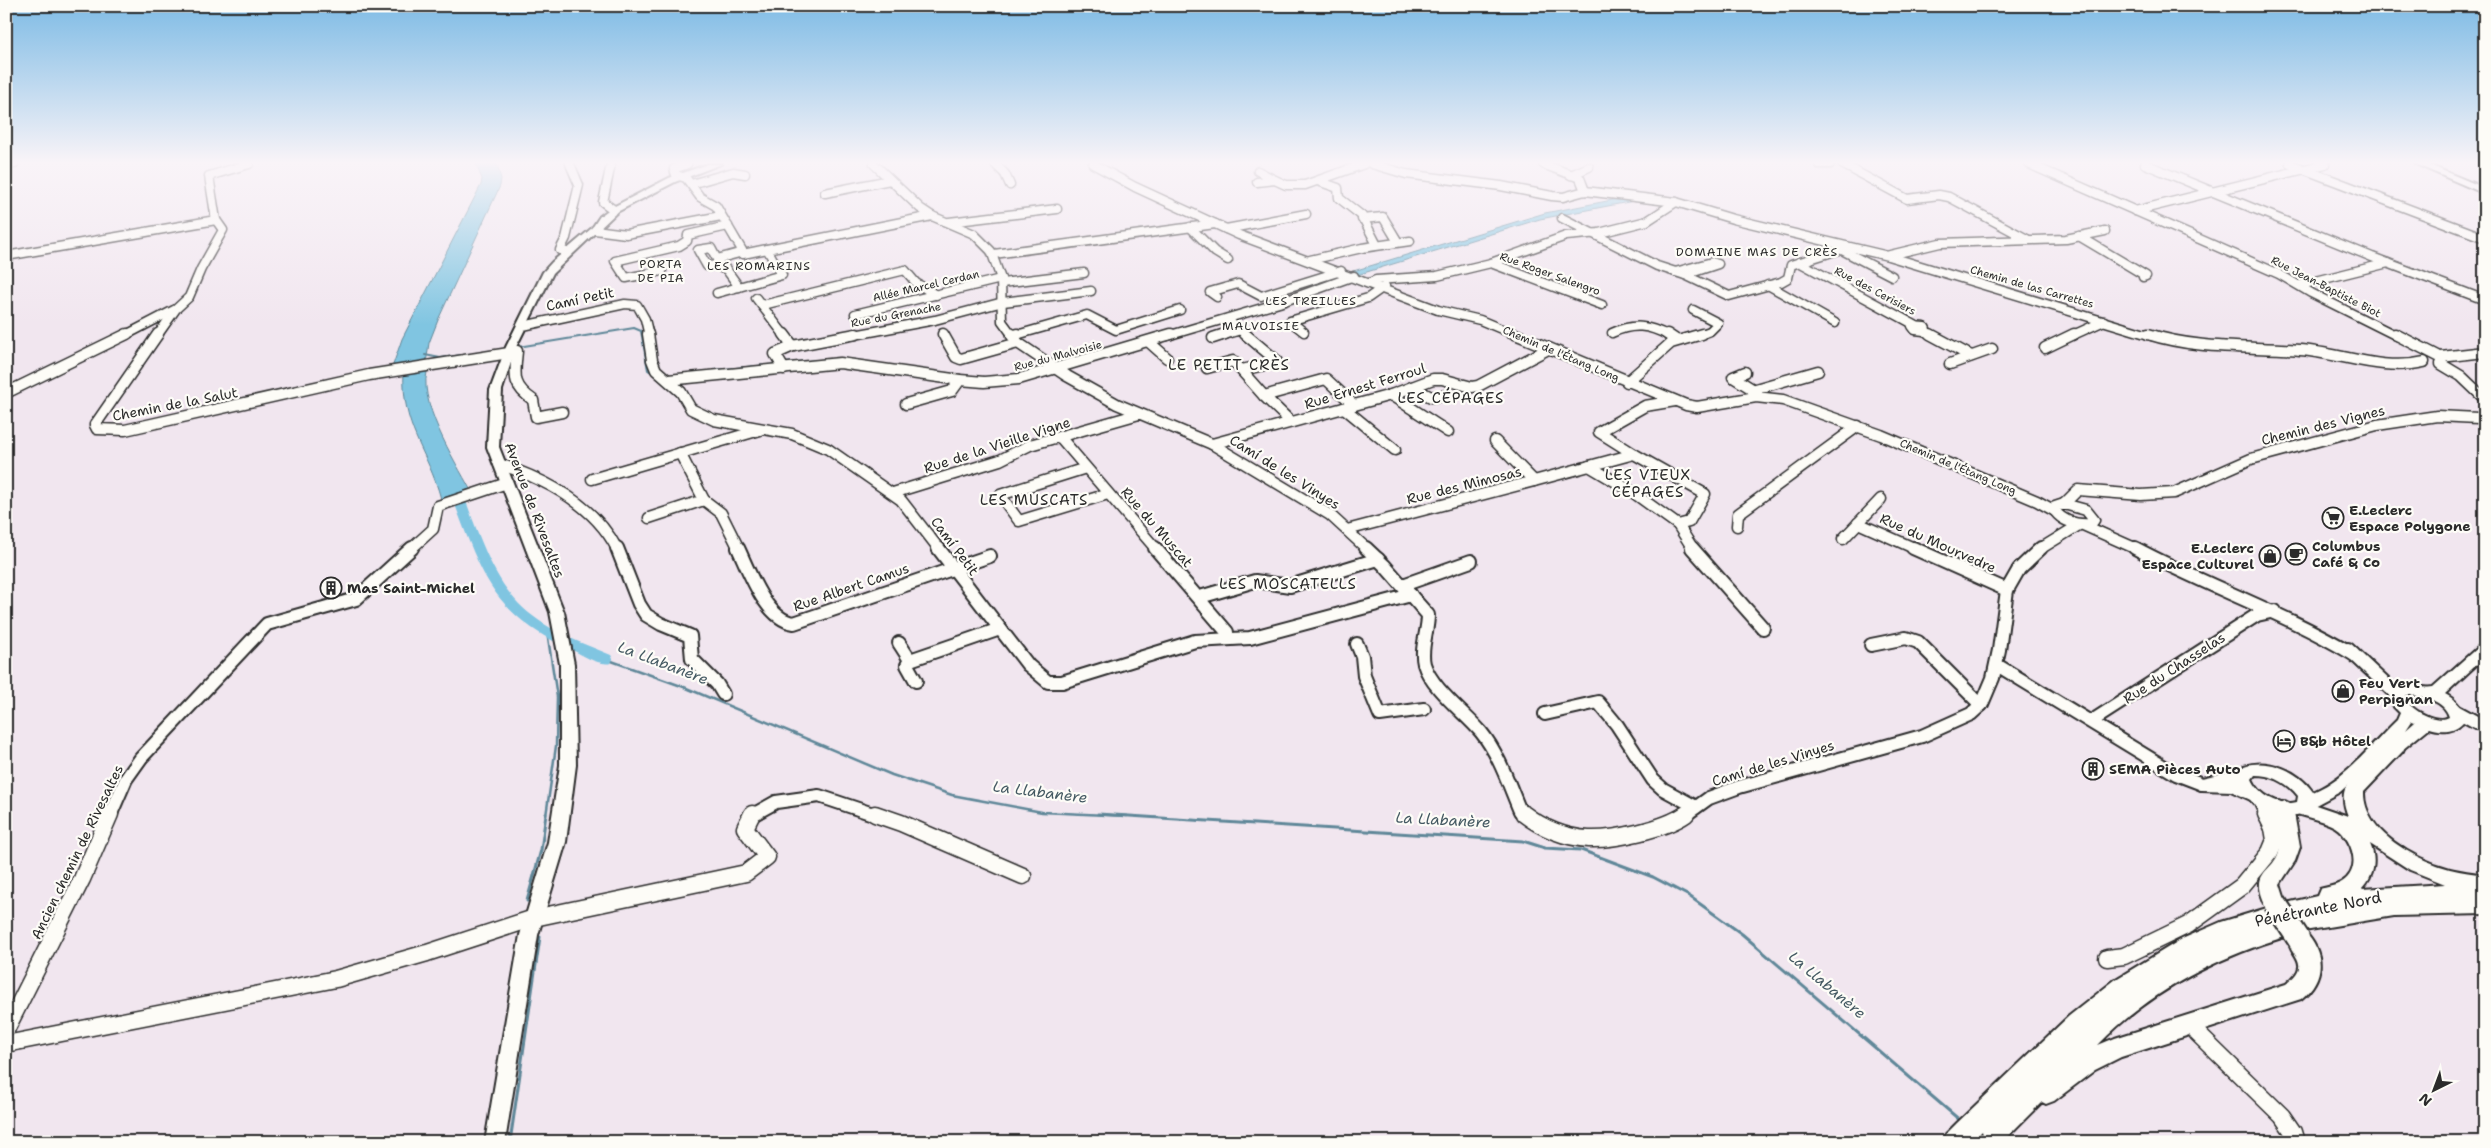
<svg xmlns="http://www.w3.org/2000/svg" width="2491" height="1148" font-family="'Shantell Sans',sans-serif">
	<style>
		.water { fill: #80c5e1; stroke: #5e8798 }
		.lines { fill: none; stroke-linecap: round; stroke-linejoin: round }
		.stream-far2 { stroke: #5e8798; stroke-width: 2 }
		.stream-far1 { stroke: #5e8798; stroke-width: 2.5 }
		.stream { stroke: #5e8798; stroke-width: 3 }
		.river { fill: #80c5e1; fill-rule: evenodd }
		.minor-far3-casing { stroke: #2b2b2b; stroke-width: 11 }
		.minor-far2-casing { stroke: #2b2b2b; stroke-width: 13 }
		.minor-far1-casing { stroke: #2b2b2b; stroke-width: 16 }
		.minor-casing { stroke: #2b2b2b; stroke-width: 19 }
		.major-casing { stroke: #2b2b2b; stroke-width: 4 }
		.highway-casing { stroke: #2b2b2b; stroke-width: 4 }
		.minor-far3 { stroke: #fdfcf7; stroke-width: 8 }
		.minor-far2 { stroke: #fdfcf7; stroke-width: 10 }
		.minor-far1 { stroke: #fdfcf7; stroke-width: 12 }
		.minor { stroke: #fdfcf7; stroke-width: 16 }
		.major { fill: #fdfcf7; fill-rule: evenodd }
		.highway { fill: #fdfcf7; fill-rule: evenodd }
		.highway-bridge-casing { stroke: #2b2b2b; stroke-width: 26; stroke-linecap: butt }
		.highway-bridge { stroke: #fdfcf7; stroke-width: 22 }
		.labels { text-anchor: middle; dominant-baseline: central; stroke-width: 4.5; stroke-linejoin: round; paint-order: stroke }
		.far-street-label { font-size: 11px; fill: #2b2b2b; stroke: #fdfcf7 }
		.far-neighbourhood-label { font-size: 12px; letter-spacing: 1px; fill: #2b2b2b; stroke: #fdfcf7 }
		.street-label { font-size: 14px; fill: #2b2b2b; stroke: #fdfcf7 }
		.poi-label { font-size: 14px; font-weight: bold; fill: #2b2b2b; stroke: #fdfcf7; text-anchor: start }
		.neighbourhood-label { font-size: 15px; letter-spacing: 1px; fill: #2b2b2b; stroke: #fdfcf7 }
		.water-label { font-size: 15px; font-style: italic; fill: #445962; stroke: #fdfcf7 }
		.near-street-label { font-size: 16px; fill: #2b2b2b; stroke: #fdfcf7 }
	</style>
	<rect width="100%" height="100%" fill="#f1e6ef"/>
	<filter id="ink" filterUnits="userSpaceOnUse"><feTurbulence type="fractalNoise" baseFrequency=".02" numOctaves="2"/><feDisplacementMap in="SourceGraphic" scale="10" xChannelSelector="R" yChannelSelector="G"/><feConvolveMatrix kernelMatrix="1 2 1 2 8 2 1 2 1" color-interpolation-filters="sRGB"/></filter>
	<g filter="url(#ink)">
		<g class="water">
			<polygon points="476,164 497,164 501,179 500,186 438,320 429,343 426,363 386,369 393,365 402,339 481,185 482,179"/>
			<polygon points="1633,196 1634,201 1540,219 1357,275 1350,272 1545,213"/>
			<path d="M429,367c-15,29 27,96 41,122l-29,10c-13,-49 -40,-71 -37,-128z"/>
		</g>
		<g class="lines">
			<g class="stream-far2">
				<polyline points="518,347 634,328 641,331 648,370 654,374"/>
				<polyline points="425,355 440,358 462,355"/>
				<polyline points="784,363 831,359"/>
				<polyline points="714,370 779,364"/>
			</g>
			<g class="stream-far1">
				<polyline points="606,659 684,687 892,775 952,795 1042,812 1127,816"/>
				<polyline points="546,816 556,746 557,697 547,631"/>
			</g>
			<g class="stream">
				<polyline points="1098,814 1523,841 1545,848 1581,850 1653,877 1689,896 1742,934 1962,1122"/>
				<polyline points="527,901 541,850 546,814"/>
				<polyline points="1976,1133 1987,1142"/>
				<polyline points="510,1142 540,937"/>
			</g>
			<path class="river" d="M454,482l6,4c16,39 28,85 58,117 25,26 61,39 93,52l2,4 -2,4c-12,3 -28,-8 -39,-13 -85,-38 -93,-84 -124,-164z"/>
			<g class="minor-far3-casing">
				<g id="minor-far3">
					<polyline points="611,164 603,202 614,210"/>
					<polyline points="687,164 674,169 676,175 686,178 700,197 716,206 743,252 717,259"/>
					<polyline points="874,164 920,208 932,216 974,234 991,251 1001,279 1002,321 1013,336"/>
					<polyline points="995,164 1005,174 1010,185"/>
					<polyline points="1093,164 1135,187 1239,235 1438,310 1480,320 1518,336"/>
					<polyline points="1372,164 1406,174 1501,186 1552,196 1563,197 1585,191 1676,202 1733,219 1888,256 2152,336"/>
					<polyline points="1543,164 1580,178 1585,191"/>
					<polyline points="1819,164 1830,164"/>
					<polyline points="1842,164 1907,199 1939,195 1949,197 2027,239"/>
					<polyline points="2029,164 2279,274 2311,293 2397,336"/>
					<polyline points="2145,164 2372,257 2485,300"/>
					<polyline points="2290,164 2485,238"/>
					<polyline points="6,165 14,164"/>
					<polyline points="1258,171 1275,180"/>
					<polyline points="1571,175 1589,167"/>
					<polyline points="1318,181 1338,188 1339,198 1362,216 1377,245"/>
					<polyline points="1257,182 1275,180 1286,185 1305,185 1364,164"/>
					<polyline points="691,184 733,172 745,174"/>
					<polyline points="825,193 890,180"/>
					<polyline points="2135,211 2325,164"/>
					<polyline points="1562,218 1657,266 1685,275 1729,296 1781,282 1788,278 1791,265 1848,247"/>
					<polyline points="1362,219 1383,217 1398,242"/>
					<polyline points="949,222 1057,209"/>
					<polyline points="1190,227 1215,252 1228,260"/>
					<polyline points="1226,229 1306,214"/>
					<polyline points="595,230 626,234 721,216"/>
					<polyline points="2079,236 2146,276 2143,277"/>
					<polygon points="711,248 720,265 707,266 698,250"/>
					<polyline points="767,249 932,216"/>
					<polyline points="1840,249 1892,276"/>
					<polyline points="567,252 560,250 566,238 579,185 570,164"/>
					<polyline points="994,254 1215,224"/>
					<polyline points="1890,255 1940,243 2066,239 2105,231"/>
					<polyline points="6,256 216,220"/>
					<polyline points="1310,260 1362,248 1410,241"/>
					<polyline points="1799,262 1915,325"/>
					<polyline points="1491,263 1602,305"/>
					<polyline points="720,265 721,268 726,269 739,287"/>
					<polyline points="662,271 626,278 615,261 679,246 687,241 688,235 728,226"/>
					<polyline points="1675,272 1712,262 1718,264 1685,275"/>
					<polyline points="1002,283 1084,273"/>
					<polyline points="1369,283 1376,280 1437,276 1491,263 1566,236 1599,233 1647,221 1676,202"/>
					<polyline points="1768,285 1835,323"/>
					<polyline points="2300,285 2388,263"/>
					<polyline points="717,293 782,275 767,249 743,254"/>
					<polyline points="1217,297 1210,292 1238,284 1261,296 1341,271"/>
					<polyline points="756,298 785,336"/>
					<polyline points="763,305 905,270 916,283 936,295"/>
					<polyline points="1693,310 1718,323 1710,331 1697,336"/>
					<polyline points="855,314 1001,279"/>
					<polyline points="1227,319 1247,336"/>
					<polyline points="523,326 625,304 637,305 645,319 649,336"/>
					<polygon points="1912,326 1925,327 1926,329 1924,331 1915,330"/>
					<polyline points="1924,331 1933,336"/>
					<polyline points="1304,332 1290,321 1368,298 1385,286"/>
					<path d="M1612,333c21,-10 37,-8 57,3"/>
					<polyline points="943,334 944,336"/>
					<polyline points="124,336 174,310"/>
					<polyline points="157,336 176,309 189,297 201,269 223,230 216,220 209,176 249,164"/>
					<polyline points="849,336 935,320 1003,302 1091,291"/>
					<polyline points="1013,336 1087,315 1116,330 1180,310"/>
					<polyline points="1167,336 1279,303 1354,276"/>
					<polyline points="1221,336 1241,330"/>
					<polyline points="2071,336 2104,321"/>
				</g>
			</g>
			<g class="minor-far2-casing">
				<g id="minor-far2">
					<polyline points="158,334 95,425 97,429 125,430 369,375 509,353"/>
					<polyline points="648,334 652,360 656,370 681,392 691,409 714,420 792,434 828,449 901,500 939,549"/>
					<polyline points="784,334 793,346"/>
					<polyline points="943,334 956,357 961,359 1018,343"/>
					<polyline points="1012,334 1018,343 1067,376 1117,404 1212,444 1330,515 1367,549"/>
					<polyline points="1515,334 1686,405 1697,407 1756,397 1783,400 1881,435 2037,501 2055,511"/>
					<polyline points="1667,334 1676,340"/>
					<polyline points="1930,334 1971,356"/>
					<path d="M2148,334c50,16 100,12 152,16 41,3 82,22 124,12"/>
					<polyline points="2395,334 2438,356"/>
					<polyline points="1012,336 1018,334"/>
					<polyline points="1213,338 1225,334"/>
					<polyline points="1149,342 1167,358"/>
					<polyline points="2045,348 2074,334"/>
					<path d="M517,351c-2,24 -6,34 16,49l3,17 26,-5"/>
					<polyline points="2441,357 2485,352"/>
					<polyline points="1950,364 1992,349"/>
					<polyline points="2441,364 2461,376 2485,399"/>
					<polyline points="1207,368 1233,361 1264,396"/>
					<polyline points="784,369 775,354 793,346 856,334"/>
					<polyline points="1242,370 1273,363 1276,360 1245,334"/>
					<polyline points="1745,372 1733,377 1757,392"/>
					<polyline points="668,380 840,363 960,380 984,382 1019,379 1171,334"/>
					<polyline points="1627,382 1671,343 1702,334"/>
					<polyline points="1412,387 1431,397 1444,396"/>
					<polyline points="1752,390 1818,371"/>
					<polyline points="6,393 127,334"/>
					<polyline points="1391,395 1448,432"/>
					<polyline points="906,404 952,391 960,380"/>
					<polyline points="1344,408 1395,450"/>
					<polyline points="1291,422 1264,396 1326,379 1354,405"/>
					<polyline points="1060,437 1156,549"/>
					<polyline points="1212,444 1391,395 1433,379 1442,379 1472,387 1478,386 1548,349"/>
					<polyline points="680,453 704,500 721,513 739,549"/>
					<polyline points="1634,454 1705,494 1689,522 1678,525"/>
					<path d="M499,464c46,15 95,40 118,85"/>
					<polyline points="1589,466 1631,491 1678,525 1693,549"/>
					<polyline points="1086,468 1000,495 1019,521 1108,494"/>
					<polyline points="592,479 760,430"/>
					<polyline points="1534,481 1634,454 1599,432 1645,406 1675,401"/>
					<polyline points="893,493 1000,460 1030,445 1139,414"/>
					<polyline points="2064,504 2078,490 2141,495 2174,493 2251,459 2377,425 2437,416 2478,418"/>
					<path d="M2064,504l22,6 8,10 -3,4c-14,1 -27,-1 -36,-13v-4z"/>
					<polyline points="649,518 704,500"/>
					<polyline points="1858,523 1916,549"/>
					<polyline points="2083,525 2137,549"/>
					<polyline points="1737,526 1738,514 1858,426"/>
					<polyline points="1347,530 1534,481 1495,441"/>
					<polyline points="1843,539 1881,499"/>
					<polyline points="411,549 433,529 438,506 507,483"/>
					<polyline points="2040,549 2079,525"/>
				</g>
			</g>
			<g class="minor-far1-casing">
				<g id="minor-far1">
					<polyline points="617,548 639,604 646,615 661,624 690,636 692,659 717,684 723,694"/>
					<path d="M738,548c11,23 28,72 56,75l196,-67"/>
					<polyline points="938,548 1028,665 1048,682 1062,682 1195,641 1250,638 1411,595"/>
					<polyline points="1155,548 1227,632 1227,639"/>
					<path d="M1366,548l18,17 44,50c0,17 -8,33 -4,49 7,24 41,49 57,68 18,22 28,53 39,79l6,5"/>
					<polyline points="1692,548 1763,628"/>
					<polyline points="1913,548 2007,590"/>
					<path d="M2135,548c71,38 148,64 218,106"/>
					<polyline points="1403,585 1471,561"/>
					<polyline points="1200,597 1255,581 1290,586 1378,559"/>
					<polyline points="899,643 910,660 907,665 916,681"/>
					<polyline points="1357,644 1362,656 1364,676 1380,715 1424,709"/>
					<polyline points="1871,645 1906,638 1918,642 1981,705"/>
					<polyline points="2348,649 2397,695"/>
					<polyline points="910,660 1000,629"/>
					<polyline points="1997,665 2176,774 2202,784"/>
					<polyline points="2454,710 2485,727"/>
					<polyline points="1545,714 1598,702 1617,725 1653,780 1663,789 1696,807"/>
					<polyline points="2092,721 2257,615 2275,611"/>
					<polyline points="2245,774 2202,784 2232,785 2252,794"/>
					<polyline points="2259,799 2267,816"/>
					<polyline points="110,816 126,779 141,758 267,624 356,599 412,548"/>
					<polyline points="751,816 776,802 819,796 879,816"/>
					<polyline points="1684,816 1709,798 1739,787 1922,736 1971,714 1982,704 1993,678 1999,650 2007,590 2019,569 2041,548"/>
					<polyline points="2276,816 2278,807"/>
				</g>
			</g>
			<g class="minor-casing">
				<g id="minor">
					<polyline points="875,814 901,823 1023,876"/>
					<path d="M1524,814c18,14 42,24 65,25 25,1 76,-10 97,-25"/>
					<polyline points="2266,814 2273,828 2276,814"/>
					<polyline points="2107,958 2124,956 2188,925 2242,886 2270,852 2275,840 2273,828"/>
					<polyline points="6,1030 82,879 110,814"/>
					<polyline points="2197,1033 2282,1116 2293,1132 2296,1142"/>
					<polyline points="6,1044 336,979 427,953 534,918 746,873 767,857 745,828 752,814"/>
				</g>
			</g>
			<g class="major-casing">
				<g id="major">
					<polygon points="708,164 721,164 675,182 617,212 553,273 516,347 502,390 499,447 564,612 574,664 576,765 566,842 538,935 505,1142 485,1142 520,935 548,842 560,765 560,664 550,612 487,447 490,390 506,347 543,272 552,262 592,228 600,216 611,208 669,178"/>
					<polygon points="2415,164 2427,164 2485,188 2485,194"/>
					<path d="M2485,643v14l-40,37c10,5 17,13 20,25 -8,13 -23,13 -36,9l-27,22 -18,2 -44,40 -43,23h-18l-25,-11 -13,-14 -5,-12 8,-12c25,-8 55,5 69,26 34,-14 58,-47 84,-72l3,-7 -6,-6 -5,-12c11,-18 29,-5 44,-8l47,-42zM2407,695c15,0 38,6 42,22 -12,7 -40,-7 -44,-20zM2412,721l3,1 -9,8zM2255,775c17,0 32,7 43,21l-1,6c-17,5 -38,-7 -45,-23z"/>
				</g>
			</g>
			<g class="highway-casing">
				<path id="highway" d="M2396,739l7,2 2,5 -2,5 -39,41c-1,40 52,68 86,77 12,3 23,4 35,6v39l-91,2 -90,15c22,23 21,48 -3,68l-180,58 -26,13 -41,31 -8,3 -4,-2 -39,39h-18l-3,-10 -10,11h-29l3,-8 11,-11 112,-107 47,-37 66,-40 39,-17 46,-14c-21,-41 11,-34 13,-63 1,-15 -10,-26 -2,-41l7,-3 8,4 8,-5 47,16c-4,-10 -7,-21 -1,-31l42,-44zM2294,813c14,5 28,7 41,14 17,11 28,42 7,55 -6,4 -16,5 -22,7l-3,7 -31,7 -6,-19 15,-23 5,-14zM2370,844l40,26 35,14 -83,5c12,-12 15,-29 8,-45zM2288,936c-1,20 27,25 -2,48l-171,54 -17,7c52,-54 119,-88 190,-109z"/>
			</g>
			<use href="#minor-far3" class="minor-far3"/>
			<use href="#minor-far2" class="minor-far2"/>
			<use href="#minor-far1" class="minor-far1"/>
			<use href="#minor" class="minor"/>
			<use href="#major" class="major"/>
			<use href="#highway" class="highway"/>
			<g class="highway-bridge-casing">
				<polyline id="highway-bridge" points="2275,903 2298,938"/>
			</g>
			<use href="#highway-bridge" class="highway-bridge"/>
		</g>
	</g>
	<linearGradient id="sky" x2="0" y2="1"><stop stop-color="#7ebbe5"/><stop offset="0.5" stop-color="#f9f4f8"/><stop offset="1" stop-color="#f9f4f8" stop-opacity="0"/></linearGradient>
	<rect width="2491" height="325" fill="url(#sky)"/>
	<defs>
		<g id="supermarket-ring" transform="scale(1.125)"><circle r="9.5" fill="#fdfcf7" stroke="#2b2b2b" stroke-width="1.5"/><path d="M-6-5.5h2.5l.6 2H6L4.5 2H-2.5L-4.4-4H-6ZM-1.5 3.2a1.3 1.3 0 1 0 .1 0ZM3 3.2a1.3 1.3 0 1 0 .1 0Z" fill="#2b2b2b"/></g>
		<g id="cafe-ring" transform="scale(1.125)"><circle r="9.5" fill="#fdfcf7" stroke="#2b2b2b" stroke-width="1.5"/><path d="M-5.5-4.5H6V0H3Q3 3.5 0 3.5H-2.5Q-5.5 3.5-5.5 0ZM3-3.2v2h1.7v-2ZM-6 4.5H4V6H-6Z" fill="#2b2b2b"/></g>
		<g id="shop-ring" transform="scale(1.125)"><circle r="9.5" fill="#fdfcf7" stroke="#2b2b2b" stroke-width="1.5"/><path d="M-5-2.5h2.3a2.7 3.5 0 0 1 5.4 0H5L5.5 6h-11ZM-1.5-2.5h3a1.5 2.3 0 0 0-3 0Z" fill="#2b2b2b"/></g>
		<g id="building-ring" transform="scale(1.125)"><circle r="9.5" fill="#fdfcf7" stroke="#2b2b2b" stroke-width="1.5"/><path d="M-4-6H4V6H1V3H-1V6H-4ZM-2.5-4.3h1.7v1.8h-1.7ZM.8-4.3h1.7v1.8H.8ZM-2.5-1h1.7V.8h-1.7ZM.8-1h1.7V.8H.8Z" fill="#2b2b2b"/></g>
		<g id="hotel-ring" transform="scale(1.125)"><circle r="9.5" fill="#fdfcf7" stroke="#2b2b2b" stroke-width="1.5"/><path d="M-6-4.5h1.5V1H6V5H4.5V3h-9V5H-6ZM-4 0a1.8 1.8 0 1 1 3.6 0ZM.5 0V-2.5h3Q6-2.5 6 0Z" fill="#2b2b2b"/></g>
	</defs>
	<g fill-rule="evenodd">
		<use href="#supermarket-ring" x="2333" y="518"/>
		<use href="#cafe-ring" x="2296" y="554"/>
		<use href="#shop-ring" x="2270" y="556"/>
		<use href="#building-ring" x="331" y="588"/>
		<use href="#shop-ring" x="2343" y="691"/>
		<use href="#hotel-ring" x="2284" y="741"/>
		<use href="#building-ring" x="2093" y="769"/>
	</g>
	<g class="labels">
		<g class="far-street-label">
			<text transform="translate(1550 274) rotate(20)">Rue Roger Salengro</text>
			<text transform="translate(926 286) rotate(-13)">Allée Marcel Cerdan</text>
			<text transform="translate(2032 287) rotate(16)">Chemin de las Carrettes</text>
			<text transform="translate(2326 287) rotate(27)">Rue Jean-Baptiste Biot</text>
			<text transform="translate(1875 291) rotate(28)">Rue des Cerisiers</text>
			<text transform="translate(896 315) rotate(-11)">Rue du Grenache</text>
			<text transform="translate(1561 354) rotate(23)">Chemin de l'Étang Long</text>
			<text transform="translate(1058 356) rotate(-15)">Rue du Malvoisie</text>
			<text transform="translate(1958 467) rotate(23)">Chemin de l'Étang Long</text>
		</g>
		<g class="far-neighbourhood-label">
			<text x="1757" y="252">DOMAINE MAS DE CRÈS</text>
			<text x="661" y="264">PORTA<tspan x="661" dy="14">DE PIA</tspan></text>
			<text x="759" y="266">LES ROMARINS</text>
			<text x="1311" y="301">LES TREILLES</text>
			<text x="1261" y="326">MALVOISIE</text>
		</g>
		<g class="street-label">
			<text transform="translate(580 299) rotate(-12)">Camí Petit</text>
			<text transform="translate(1365 386) rotate(-17)">Rue Ernest Ferroul</text>
			<text transform="translate(175 404) rotate(-11)">Chemin de la Salut</text>
			<text transform="translate(2323 425) rotate(-14)">Chemin des Vignes</text>
			<text transform="translate(997 445) rotate(-18)">Rue de la Vieille Vigne</text>
			<text transform="translate(1285 472) rotate(32)">Camí de les Vinyes</text>
			<text transform="translate(1464 485) rotate(-14)">Rue des Mimosas</text>
			<text transform="translate(535 510) rotate(69)">Avenue de Rivesaltes</text>
			<text transform="translate(1157 527) rotate(49)">Rue du Muscat</text>
			<text transform="translate(1938 543) rotate(24)">Rue du Mourvedre</text>
			<text transform="translate(955 546) rotate(53)">Camí Petit</text>
			<text transform="translate(851 587) rotate(-19)">Rue Albert Camus</text>
			<text transform="translate(2174 668) rotate(-33)">Rue du Chasselas</text>
			<text transform="translate(1773 763) rotate(-17)">Camí de les Vinyes</text>
			<text transform="translate(77 852) rotate(-64)">Ancien chemin de Rivesaltes</text>
		</g>
		<g class="poi-label">
			<text x="2349" y="510">E.Leclerc<tspan x="2349" dy="16">Espace Polygone</tspan></text>
			<text x="2312" y="546">Columbus<tspan x="2312" dy="16">Café &amp; Co</tspan></text>
			<text x="2254" y="548" text-anchor="end">E.Leclerc<tspan x="2254" dy="16">Espace Culturel</tspan></text>
			<text x="347" y="588">Mas Saint-Michel</text>
			<text x="2359" y="683">Feu Vert<tspan x="2359" dy="16">Perpignan</tspan></text>
			<text x="2300" y="741">B&amp;b Hôtel</text>
			<text x="2109" y="769">SEMA Pièces Auto</text>
		</g>
		<g class="neighbourhood-label">
			<text x="1229" y="365">LE PETIT CRÈS</text>
			<text x="1451" y="398">LES CÉPAGES</text>
			<text x="1648" y="475">LES VIEUX<tspan x="1648" dy="17">CÉPAGES</tspan></text>
			<text x="1034" y="500">LES MUSCATS</text>
			<text x="1288" y="584">LES MOSCATELLS</text>
		</g>
		<g class="water-label">
			<text transform="translate(663 663) rotate(21)">La Llabanère</text>
			<text transform="translate(1040 792) rotate(7)">La Llabanère</text>
			<text transform="translate(1443 820) rotate(3)">La Llabanère</text>
			<text transform="translate(1827 985) rotate(40)">La Llabanère</text>
		</g>
		<g class="near-street-label">
			<text transform="translate(2318 909) rotate(-11)">Pénétrante Nord</text>
		</g>
	</g>
	<rect width="2491" height="1148" fill="none" stroke="#fdfcf7" stroke-width="25"/>
	<rect x="12" y="12" width="2466" height="1123" fill="none" stroke="#2b2b2b" stroke-width="2" filter="url(#ink)"/>
	<g transform="translate(2434 1090) rotate(222)" stroke="#fdfcf7" stroke-width="4" paint-order="stroke">
	<path d="M0-4L9 19L0 12L-9 19Z" fill="#2b2b2b"/>
	<text y="-8" font-size="14" font-weight="bold" text-anchor="middle" fill="#2b2b2b">N</text>
	</g>
</svg>
